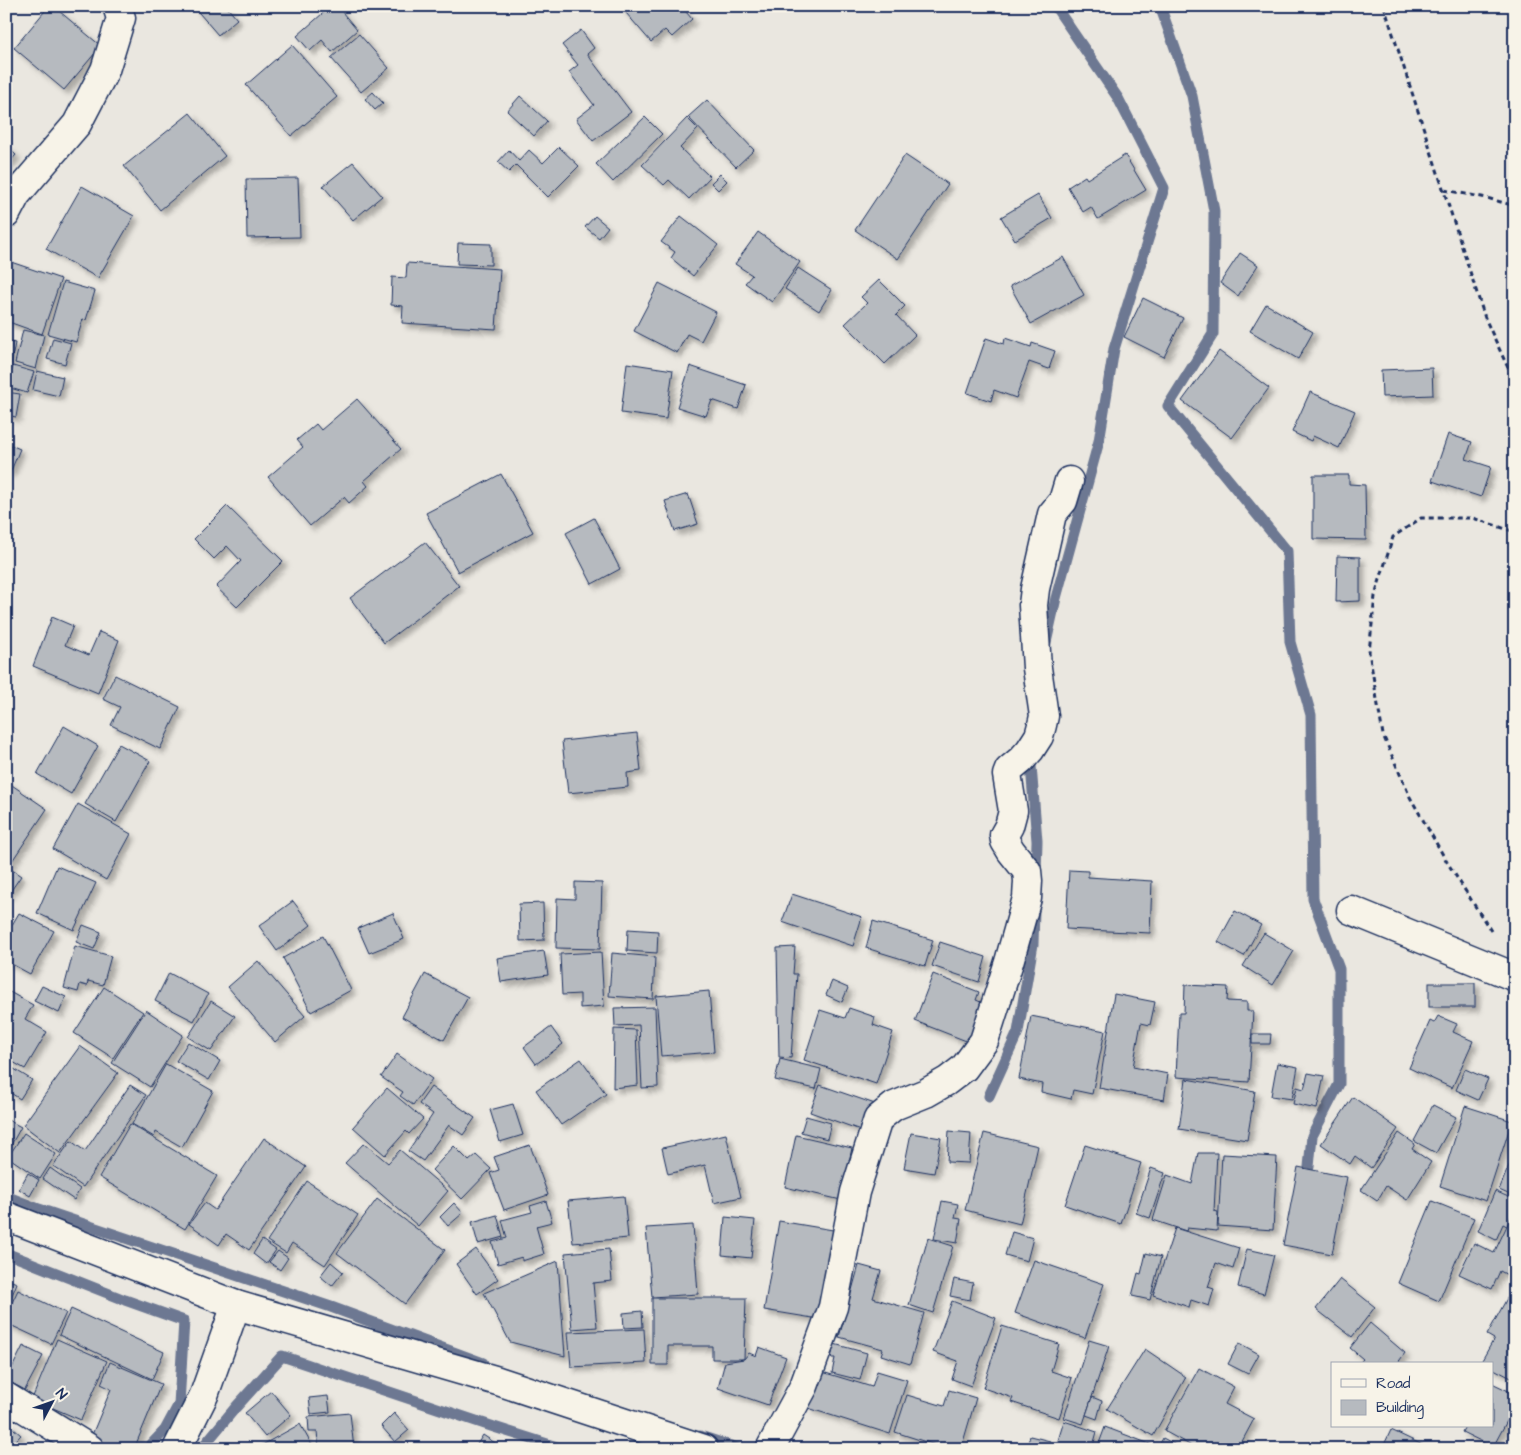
<svg xmlns="http://www.w3.org/2000/svg" width="1521" height="1455" font-family="'Architects Daughter',sans-serif">
	<style>
		.lines { fill: none; stroke-linecap: round; stroke-linejoin: round }
		.stream { stroke: #6d7892; stroke-width: 11 }
		.building { fill: #b6babf; stroke: #1b2f5e; filter: url(#shadow) }
		.minor-casing { stroke: #1b2f5e; stroke-width: 31 }
		.tertiary-casing { stroke: #1b2f5e; stroke-width: 31 }
		.path { stroke: #1b2f5e; stroke-width: 3; stroke-dasharray: 5 4; stroke-linecap: butt }
		.minor { stroke: #f7f3e8; stroke-width: 28 }
		.tertiary { stroke: #f7f3e8; stroke-width: 28 }
	</style>
	<defs>
		<filter id="shadow"><feDropShadow dx="4.5" dy="4.5" stdDeviation="2.5" flood-color="#0004"/></filter>
	</defs>
	<rect width="100%" height="100%" fill="#eae7e0"/>
	<filter id="ink" filterUnits="userSpaceOnUse"><feTurbulence type="fractalNoise" baseFrequency=".02" numOctaves="2"/><feDisplacementMap in="SourceGraphic" scale="10" xChannelSelector="R" yChannelSelector="G"/><feConvolveMatrix kernelMatrix="1 2 1 2 8 2 1 2 1" color-interpolation-filters="sRGB"/></filter>
	<g filter="url(#ink)">
		<g class="lines">
			<g class="stream">
				<polyline points="1160,6 1192,96 1214,211 1213,334 1168,406 1287,551 1290,642 1311,715 1313,899 1339,969 1339,1084 1312,1136 1309,1167"/>
				<polyline points="1045,647 1056,598 1099,441 1114,349 1164,188 1118,98 1055,6"/>
				<polyline points="1030,753 1037,841 1036,875"/>
				<polyline points="989,1096 1018,1032 1033,944 1034,910"/>
				<polyline points="6,1196 39,1209 331,1307 483,1363"/>
				<polyline points="6,1253 125,1300 184,1321 179,1404 165,1430 147,1449"/>
				<polyline points="700,1436 740,1449"/>
				<polyline points="201,1449 236,1407 282,1356 494,1427 563,1449"/>
			</g>
		</g>
		<g class="building">
			<polygon points="49,6 53,6 101,46 64,90 14,48"/>
			<polygon points="193,6 226,6 237,19 218,35"/>
			<polygon points="331,6 337,6 357,30 332,52 322,40 310,51 297,36"/>
			<polygon points="620,6 681,6 692,19 672,37 665,30 651,42"/>
			<polygon points="581,30 594,48 587,54 631,112 593,141 576,119 594,105 569,72 578,65 562,45"/>
			<polygon points="359,34 389,68 361,92 331,58"/>
			<polygon points="292,45 337,97 291,136 246,85"/>
			<polygon points="373,92 383,103 375,110 365,99"/>
			<polygon points="520,96 547,121 534,136 507,111"/>
			<polygon points="707,100 754,150 736,167 688,117"/>
			<polygon points="190,113 225,156 160,210 124,166"/>
			<polygon points="645,117 662,134 613,182 596,164"/>
			<polygon points="687,118 698,129 680,148 710,177 689,199 669,180 664,185 642,165"/>
			<polygon points="6,146 16,155 6,166"/>
			<polygon points="559,147 579,166 548,197 516,165 509,172 498,162 509,150 519,161 529,150 543,163"/>
			<polygon points="905,155 948,184 898,259 855,230"/>
			<polygon points="1125,155 1146,190 1098,219 1091,207 1083,212 1068,187 1085,176 1087,179"/>
			<polygon points="353,162 382,196 353,220 323,186"/>
			<polygon points="720,174 727,181 718,190 711,183"/>
			<polygon points="298,178 300,237 247,238 246,179"/>
			<polygon points="82,186 134,216 98,278 46,249"/>
			<polygon points="1038,195 1052,218 1015,240 1001,217"/>
			<polygon points="595,216 608,227 599,238 585,227"/>
			<polygon points="681,216 718,245 693,276 671,258 675,252 661,242"/>
			<polygon points="758,232 800,262 772,302 745,283 752,275 735,264"/>
			<polygon points="458,243 491,244 491,265 457,264"/>
			<polygon points="1240,253 1258,265 1238,296 1220,283"/>
			<polygon points="1063,257 1084,295 1031,324 1010,286"/>
			<polygon points="8,261 61,279 42,334 6,321 6,268"/>
			<polygon points="407,263 500,269 496,329 402,323 403,306 391,305 392,277 406,278"/>
			<polygon points="798,268 832,290 819,311 785,289"/>
			<polygon points="879,280 905,306 896,315 915,335 885,364 845,324 867,303 861,297"/>
			<polygon points="63,282 95,291 86,320 83,319 76,342 48,334"/>
			<polygon points="659,283 716,312 701,341 687,334 677,353 634,331"/>
			<polygon points="1143,298 1183,318 1164,357 1124,337"/>
			<polygon points="1266,304 1313,332 1298,359 1250,331"/>
			<polygon points="23,330 44,335 36,369 15,363"/>
			<polygon points="53,338 71,343 65,364 47,359"/>
			<polygon points="986,338 1004,344 1005,338 1031,347 1032,343 1055,351 1049,369 1029,362 1016,398 994,390 991,401 967,393"/>
			<polygon points="6,341 15,343 7,386 6,386"/>
			<polygon points="1219,351 1269,388 1232,438 1182,401"/>
			<polygon points="627,363 673,370 666,419 621,413"/>
			<polygon points="13,366 34,372 27,393 7,387"/>
			<polygon points="690,366 746,385 738,409 712,400 706,416 677,407"/>
			<polygon points="1432,368 1433,395 1382,397 1381,370"/>
			<polygon points="37,371 63,377 59,396 33,390"/>
			<polygon points="6,392 20,394 16,417 6,415"/>
			<polygon points="1310,392 1355,411 1339,448 1313,436 1311,441 1292,432"/>
			<polygon points="357,399 401,449 364,481 368,486 349,503 344,497 310,526 268,477 303,447 297,440 316,424 321,430"/>
			<polygon points="1448,434 1472,442 1466,459 1491,467 1481,497 1432,481"/>
			<polygon points="6,443 20,449 10,473 6,471"/>
			<polygon points="501,474 533,532 458,572 426,513"/>
			<polygon points="1313,475 1349,475 1349,484 1365,485 1366,540 1313,539"/>
			<polygon points="688,494 698,524 675,531 665,501"/>
			<polygon points="227,506 283,561 237,607 216,587 241,561 227,546 214,559 194,539"/>
			<polygon points="594,518 620,569 592,584 566,533"/>
			<polygon points="425,542 459,586 384,643 350,598"/>
			<polygon points="1337,556 1360,557 1360,601 1336,602"/>
			<polygon points="52,617 73,626 65,645 89,655 99,632 119,640 98,693 33,666"/>
			<polygon points="115,675 180,707 160,749 111,725 120,707 103,699"/>
			<polygon points="64,726 98,746 71,794 37,774"/>
			<polygon points="637,733 641,771 627,773 628,787 568,793 562,741"/>
			<polygon points="119,744 150,761 116,822 85,804"/>
			<polygon points="6,781 47,809 8,867 21,876 8,895 6,894"/>
			<polygon points="78,804 131,834 106,880 53,849"/>
			<polygon points="57,866 96,883 74,930 37,913"/>
			<polygon points="1069,870 1088,871 1088,877 1152,881 1150,933 1066,929"/>
			<polygon points="575,882 602,883 600,949 556,948 557,898 575,899"/>
			<polygon points="792,894 862,917 853,946 782,922"/>
			<polygon points="293,901 311,925 277,951 259,926"/>
			<polygon points="543,903 544,940 520,941 519,904"/>
			<polygon points="1235,911 1261,925 1244,956 1218,942"/>
			<polygon points="19,913 54,931 30,974 6,961 6,935"/>
			<polygon points="393,913 404,939 369,953 358,928"/>
			<polygon points="873,921 933,940 925,966 866,948"/>
			<polygon points="83,925 101,932 94,949 76,942"/>
			<polygon points="628,929 658,931 657,953 627,951"/>
			<polygon points="1264,933 1294,951 1273,985 1243,966"/>
			<polygon points="323,936 351,990 311,1012 283,958"/>
			<polygon points="940,942 986,957 979,982 932,966"/>
			<polygon points="75,946 111,956 103,985 88,981 87,986 80,984 78,992 64,988"/>
			<polygon points="795,947 793,974 797,974 791,1058 779,1057 777,948"/>
			<polygon points="544,951 548,975 501,982 497,958"/>
			<polygon points="601,952 604,1006 580,1008 580,994 562,995 560,954"/>
			<polygon points="612,953 655,957 653,999 609,996"/>
			<polygon points="258,961 305,1016 275,1042 228,987"/>
			<polygon points="169,973 208,994 194,1021 155,1001"/>
			<polygon points="425,974 468,997 444,1040 402,1017"/>
			<polygon points="933,974 979,992 976,1000 988,1005 974,1044 915,1021"/>
			<polygon points="832,981 848,988 842,1002 826,995"/>
			<rect x="1429" y="983" width="46" height="24"/>
			<polygon points="1185,985 1228,987 1227,1001 1247,1002 1247,1011 1253,1011 1249,1082 1176,1077 1179,1013 1184,1013"/>
			<polygon points="42,986 66,997 59,1013 34,1001"/>
			<polygon points="104,987 143,1012 113,1058 74,1033"/>
			<polygon points="6,990 33,1005 25,1019 47,1032 25,1069 6,1058"/>
			<polygon points="709,991 714,1052 661,1056 656,996"/>
			<polygon points="1114,994 1155,1002 1150,1025 1141,1023 1133,1067 1168,1074 1164,1100 1099,1088"/>
			<polygon points="211,1001 235,1016 211,1051 188,1037"/>
			<polygon points="655,1007 658,1087 642,1088 639,1025 615,1026 614,1008"/>
			<polygon points="849,1008 875,1017 873,1025 893,1032 876,1084 804,1060 820,1010 845,1018"/>
			<polygon points="146,1010 183,1035 150,1087 112,1063"/>
			<polygon points="1031,1016 1105,1031 1092,1094 1073,1090 1071,1099 1041,1092 1042,1084 1019,1079"/>
			<polygon points="1438,1016 1457,1024 1453,1032 1473,1041 1452,1088 1409,1068 1430,1021 1434,1023"/>
			<polygon points="551,1027 563,1044 536,1064 524,1047"/>
			<polygon points="614,1029 636,1030 638,1085 613,1088"/>
			<polygon points="1252,1034 1271,1034 1270,1044 1252,1044"/>
			<polygon points="188,1042 220,1061 209,1080 176,1061"/>
			<polygon points="80,1046 118,1073 60,1153 23,1125"/>
			<polygon points="397,1054 432,1079 413,1105 400,1096 403,1092 381,1077"/>
			<polygon points="581,1059 606,1094 561,1125 536,1090"/>
			<polygon points="780,1059 821,1069 816,1089 775,1080"/>
			<polygon points="1277,1063 1298,1067 1292,1099 1271,1096"/>
			<polygon points="6,1064 32,1080 20,1099 6,1090"/>
			<polygon points="166,1064 213,1091 182,1147 156,1132 154,1137 132,1124"/>
			<polygon points="1465,1069 1488,1079 1478,1100 1456,1090"/>
			<polygon points="1308,1073 1324,1076 1317,1109 1293,1104 1297,1087 1304,1089"/>
			<polygon points="1186,1079 1255,1091 1247,1140 1179,1129"/>
			<polygon points="130,1085 146,1095 83,1187 53,1166 71,1141 85,1151"/>
			<polygon points="820,1085 875,1104 866,1132 810,1112"/>
			<polygon points="431,1087 475,1118 463,1135 449,1125 423,1161 408,1151 433,1114 419,1104"/>
			<polygon points="387,1088 423,1119 409,1134 406,1131 385,1155 353,1127"/>
			<polygon points="1353,1097 1398,1129 1371,1168 1355,1156 1350,1164 1321,1144"/>
			<polygon points="513,1104 523,1135 500,1142 490,1110"/>
			<polygon points="1433,1105 1456,1117 1436,1153 1414,1141"/>
			<polygon points="1465,1106 1512,1121 1486,1201 1440,1186"/>
			<polygon points="806,1116 831,1123 827,1139 801,1132"/>
			<polygon points="6,1119 21,1127 6,1154"/>
			<polygon points="130,1124 217,1176 185,1229 99,1177"/>
			<polygon points="949,1131 971,1133 969,1163 947,1162"/>
			<polygon points="24,1133 56,1154 40,1179 8,1157"/>
			<polygon points="911,1133 941,1138 934,1173 904,1168"/>
			<polygon points="984,1133 1038,1146 1020,1224 965,1210"/>
			<polygon points="1399,1133 1415,1144 1412,1149 1431,1162 1407,1200 1386,1186 1377,1201 1361,1190"/>
			<polygon points="726,1134 741,1197 714,1203 705,1165 668,1174 662,1148"/>
			<polygon points="796,1135 852,1148 841,1200 785,1187"/>
			<polygon points="264,1138 306,1167 249,1250 226,1234 219,1245 189,1224 205,1203 215,1210"/>
			<polygon points="364,1143 388,1163 400,1150 448,1191 418,1226 345,1163"/>
			<polygon points="530,1145 548,1195 504,1210 490,1173 499,1170 494,1157"/>
			<polygon points="1085,1145 1141,1163 1121,1224 1065,1205"/>
			<polygon points="454,1146 469,1161 476,1155 491,1169 462,1199 432,1170"/>
			<polygon points="1515,1151 1515,1197 1499,1190"/>
			<polygon points="1198,1153 1217,1153 1214,1211 1218,1212 1217,1231 1187,1228 1186,1231 1153,1220 1167,1175 1192,1184"/>
			<polygon points="1222,1154 1277,1157 1273,1230 1218,1226"/>
			<polygon points="1298,1167 1347,1177 1332,1254 1283,1245"/>
			<polygon points="50,1168 80,1189 74,1200 43,1179"/>
			<polygon points="1151,1168 1165,1173 1150,1218 1136,1213"/>
			<polygon points="28,1173 39,1180 30,1196 19,1189"/>
			<polygon points="307,1181 358,1215 325,1265 292,1243 286,1253 267,1241"/>
			<polygon points="1495,1191 1515,1200 1515,1208 1507,1226 1503,1224 1496,1240 1478,1231"/>
			<polygon points="624,1196 628,1238 573,1243 568,1201"/>
			<polygon points="377,1199 445,1250 405,1304 337,1253"/>
			<polygon points="546,1201 552,1222 536,1226 544,1254 522,1261 522,1257 498,1264 492,1242 507,1238 502,1220 532,1212 530,1206"/>
			<polygon points="942,1201 958,1204 955,1218 961,1219 957,1243 934,1239"/>
			<polygon points="1432,1201 1474,1218 1439,1301 1398,1283"/>
			<polygon points="454,1203 463,1213 448,1226 440,1217"/>
			<polygon points="1514,1211 1515,1279 1500,1271 1492,1289 1459,1274 1474,1243 1494,1253"/>
			<polygon points="497,1215 503,1237 478,1244 472,1222"/>
			<polygon points="725,1217 755,1220 751,1258 722,1255"/>
			<polygon points="779,1221 833,1230 819,1319 764,1310"/>
			<polygon points="693,1225 698,1294 652,1297 646,1228"/>
			<polygon points="1175,1228 1239,1248 1233,1269 1216,1263 1208,1287 1214,1289 1209,1306 1191,1300 1189,1307 1153,1295"/>
			<polygon points="1012,1232 1033,1238 1027,1261 1005,1255"/>
			<polygon points="928,1238 953,1246 933,1313 909,1305"/>
			<polygon points="262,1240 276,1250 266,1264 253,1254"/>
			<polygon points="476,1249 498,1279 477,1294 456,1264"/>
			<polygon points="609,1249 612,1281 593,1283 597,1327 572,1329 565,1253"/>
			<polygon points="1247,1249 1274,1255 1264,1294 1238,1287"/>
			<polygon points="278,1251 288,1258 280,1270 269,1262"/>
			<polygon points="1146,1253 1161,1257 1150,1300 1132,1296 1138,1273 1141,1274"/>
			<polygon points="1034,1260 1104,1284 1085,1338 1015,1313"/>
			<polygon points="558,1261 565,1356 510,1342 484,1293"/>
			<polygon points="331,1262 343,1272 332,1286 320,1276"/>
			<polygon points="859,1265 881,1271 873,1298 924,1313 910,1364 881,1355 883,1349 839,1337"/>
			<polygon points="6,1279 17,1283 10,1300 6,1299"/>
			<polygon points="954,1279 973,1283 970,1300 950,1296"/>
			<polygon points="1340,1279 1375,1307 1352,1337 1316,1309"/>
			<polygon points="18,1290 66,1313 51,1344 6,1323 6,1315"/>
			<polygon points="1511,1291 1515,1292 1515,1380 1492,1368 1492,1364 1481,1362 1494,1339 1487,1335"/>
			<polygon points="652,1298 746,1298 744,1359 712,1359 712,1346 668,1346 668,1365 652,1365"/>
			<polygon points="952,1301 996,1318 971,1386 952,1379 958,1361 933,1352"/>
			<polygon points="71,1309 164,1352 152,1379 59,1335"/>
			<polygon points="642,1311 643,1327 624,1328 623,1313"/>
			<polygon points="1370,1323 1405,1353 1397,1364 1359,1364 1363,1359 1350,1348"/>
			<polygon points="1002,1326 1059,1344 1051,1371 1072,1378 1059,1418 1011,1402 1013,1398 983,1388"/>
			<polygon points="644,1329 646,1363 571,1367 568,1332"/>
			<polygon points="57,1339 107,1361 81,1420 32,1399"/>
			<polygon points="1089,1340 1109,1346 1083,1424 1064,1418"/>
			<polygon points="1239,1343 1259,1354 1248,1374 1228,1364"/>
			<polygon points="834,1344 867,1353 860,1380 832,1373 835,1358 831,1358"/>
			<polygon points="23,1346 43,1356 25,1390 6,1380"/>
			<polygon points="759,1347 786,1357 768,1405 718,1388 725,1362 744,1359 749,1353 756,1356"/>
			<polygon points="1145,1349 1186,1377 1153,1436 1107,1409"/>
			<polygon points="110,1362 161,1384 134,1449 105,1449 89,1442 111,1389 101,1384"/>
			<polygon points="1199,1368 1234,1387 1225,1404 1254,1419 1238,1449 1197,1449 1164,1431"/>
			<polygon points="819,1371 872,1387 877,1371 907,1380 890,1434 808,1408"/>
			<polygon points="1492,1383 1515,1394 1515,1406 1493,1447 1462,1432 1465,1426 1492,1426"/>
			<polygon points="949,1390 976,1398 961,1449 948,1449 895,1432 907,1395 944,1406"/>
			<polygon points="271,1391 291,1415 265,1437 245,1413"/>
			<polygon points="328,1396 330,1412 311,1414 309,1398"/>
			<polygon points="1092,1397 1102,1401 1097,1419 1086,1415"/>
			<polygon points="350,1413 354,1449 319,1449 317,1432 309,1432 308,1417"/>
			<polygon points="394,1413 409,1430 395,1442 381,1426"/>
			<polygon points="1064,1421 1097,1432 1092,1449 1063,1449 1056,1447"/>
			<polygon points="6,1422 21,1435 8,1449 6,1449"/>
			<polygon points="300,1424 314,1449 255,1449"/>
			<polygon points="1105,1427 1155,1446 1154,1449 1097,1449"/>
			<polygon points="1391,1430 1431,1449 1382,1449"/>
			<polygon points="483,1435 504,1449 474,1449"/>
			<polygon points="1030,1436 1050,1441 1047,1449 1026,1449"/>
			<polygon points="1163,1438 1183,1449 1157,1449"/>
			<polygon points="31,1442 41,1449 25,1449"/>
			<polygon points="462,1442 471,1449 457,1449"/>
		</g>
		<g class="lines">
			<g class="minor-casing">
				<g id="minor">
					<polyline points="6,214 16,195 77,124 105,70 121,18 117,6"/>
					<polyline points="1351,910 1515,977"/>
					<polyline points="6,1397 90,1449"/>
					<polyline points="770,1449 804,1386 833,1307 855,1192 878,1119 894,1106 926,1093 947,1081 964,1068 984,1041 1009,962 1027,898 1028,881 1027,871 1011,851 1005,841 1004,835 1009,826 1013,811 1007,775 1009,770 1021,760 1030,750 1039,736 1042,725 1044,716 1037,668 1033,605 1035,589 1052,514 1063,501 1069,481"/>
				</g>
			</g>
			<g class="tertiary-casing">
				<g id="tertiary">
					<polyline points="6,1216 236,1305 498,1381 704,1449"/>
					<polyline points="177,1449 204,1395 236,1305"/>
				</g>
			</g>
			<g class="path">
				<polyline points="1384,6 1485,318 1515,383"/>
				<polyline points="1444,190 1487,198 1515,206"/>
				<polyline points="1491,931 1447,862 1410,797 1383,735 1369,652 1375,596 1393,537 1421,518 1473,518 1515,532"/>
			</g>
			<use href="#minor" class="minor"/>
			<use href="#tertiary" class="tertiary"/>
		</g>
	</g>
	<rect width="1521" height="1455" fill="none" stroke="#f7f3e8" stroke-width="25"/>
	<rect x="12" y="12" width="1496" height="1430" fill="none" stroke="#1b2f5e" stroke-width="2" filter="url(#ink)"/>
	<rect x="1331" y="1362" width="162" height="65" fill="#f7f3e8" stroke="#9fa5b1"/>
	<rect x="1341" y="1379" width="25" height="8" fill="#f7f3e8" stroke="#9fa5b1"/>
	<text x="1376" y="1388" font-size="15" fill="#1b2f5e">Road</text>
	<rect x="1341" y="1400" width="25" height="15" fill="#b6babf" stroke="#9fa5b1"/>
	<text x="1376" y="1412" font-size="15" fill="#1b2f5e">Building</text>
	<g transform="translate(52 1402) rotate(49)" stroke="#f7f3e8" stroke-width="4" paint-order="stroke">
	<path d="M0-4L9 19L0 12L-9 19Z" fill="#1b2f5e"/>
	<text y="-8" font-size="14" font-weight="bold" text-anchor="middle" fill="#1b2f5e">N</text>
	</g>
</svg>
